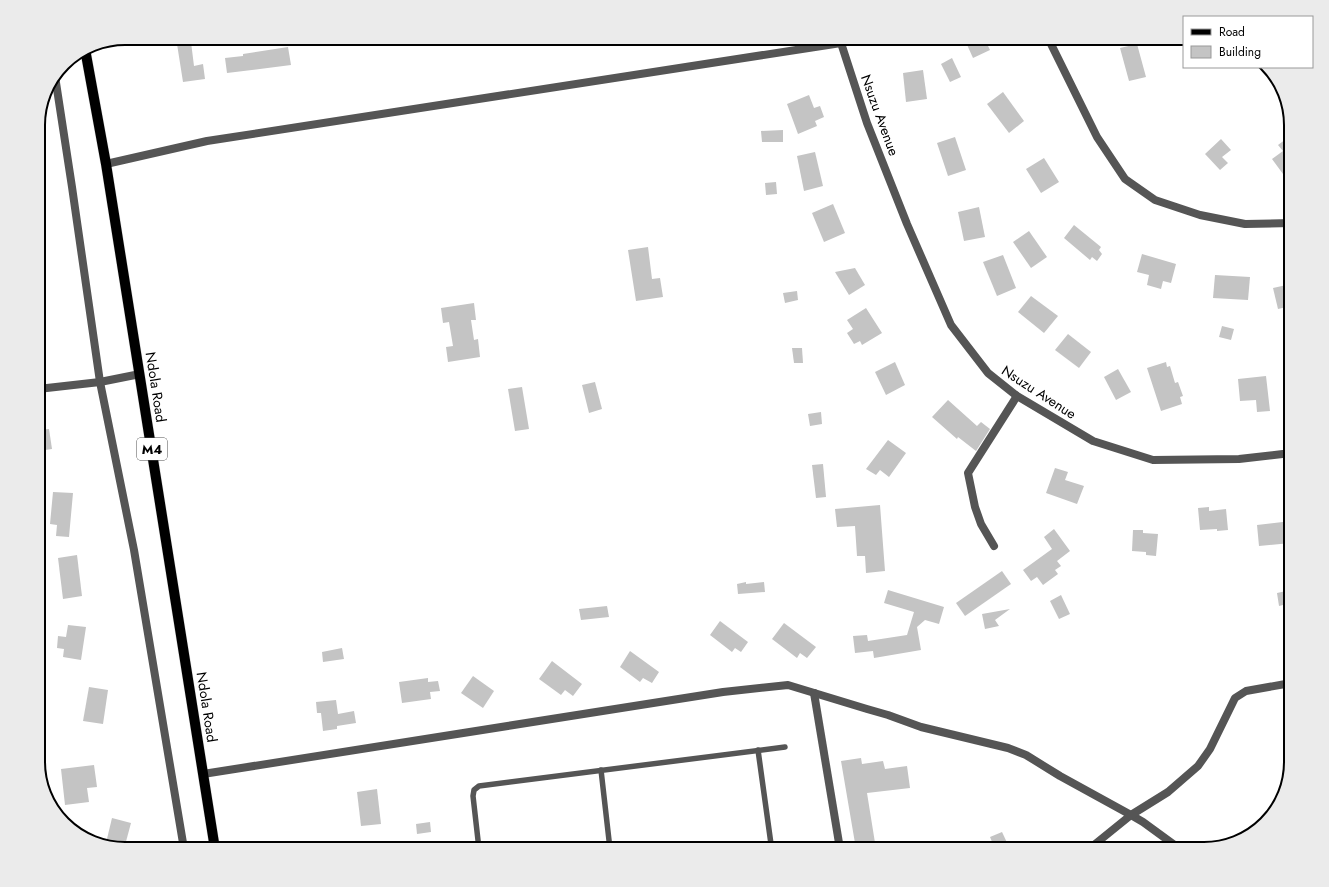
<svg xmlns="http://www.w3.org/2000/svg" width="1329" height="887" font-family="Jost,sans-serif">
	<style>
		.building { fill: #c4c4c4 }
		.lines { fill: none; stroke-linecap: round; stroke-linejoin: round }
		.primary-casing { stroke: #dbdbdb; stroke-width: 11 }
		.service { stroke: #555; stroke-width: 5.5 }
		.minor { stroke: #555; stroke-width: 8 }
		.primary { stroke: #000; stroke-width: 10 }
		.labels { text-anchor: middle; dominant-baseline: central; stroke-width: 4; stroke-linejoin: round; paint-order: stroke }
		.shield { fill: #fff; stroke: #4c4c4c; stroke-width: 1 }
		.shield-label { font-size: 13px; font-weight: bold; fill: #000 }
		.street-label { font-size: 14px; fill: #000; stroke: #fff }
		.rim { fill: none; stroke: #000; stroke-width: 2 }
	</style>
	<rect width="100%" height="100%" fill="#fff"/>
	<g class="building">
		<polygon points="964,38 984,38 990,50 973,58"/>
		<polygon points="191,42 194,66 203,64 205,79 183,82 177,44"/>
		<polygon points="1137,44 1146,77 1129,81 1120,48"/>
		<polygon points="288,47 291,65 227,73 225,58 243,56 243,54"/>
		<polygon points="952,58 961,77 950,82 941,64"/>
		<polygon points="923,70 927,99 906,102 903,73"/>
		<polygon points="1003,92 1024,121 1009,133 987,104"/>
		<polygon points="809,95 814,108 820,106 824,117 815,121 817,126 798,134 787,104"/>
		<polygon points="783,130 783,142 762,142 761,131"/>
		<polygon points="955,137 966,170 948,176 937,143"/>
		<polygon points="1221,139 1231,150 1222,157 1228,163 1220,170 1205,154"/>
		<polygon points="1286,139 1291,145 1291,168 1283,174 1272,159 1283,151 1278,145"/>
		<polygon points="815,152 823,186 804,191 797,156"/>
		<polygon points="1044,158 1059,182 1041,193 1026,169"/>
		<polygon points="776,182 777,194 766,195 765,183"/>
		<polygon points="833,204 845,233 824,242 812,213"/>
		<polygon points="979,207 985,237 964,241 958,212"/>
		<polygon points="1074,225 1101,247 1099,250 1102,254 1097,261 1092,257 1090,260 1064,238"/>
		<polygon points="1029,231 1047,257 1031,268 1013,242"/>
		<polygon points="648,247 652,279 660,278 663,297 636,301 628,250"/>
		<polygon points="1142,254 1176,264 1171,283 1163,281 1161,289 1147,285 1149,275 1137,272"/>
		<polygon points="1003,255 1016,288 997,296 983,262"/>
		<polygon points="855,268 865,285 849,295 835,272"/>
		<polygon points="1215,275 1250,277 1248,300 1213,298"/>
		<polygon points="1291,284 1291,306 1278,309 1273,288"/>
		<polygon points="797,291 798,300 785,303 783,293"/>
		<polygon points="1031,296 1058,316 1044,333 1018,312"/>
		<polygon points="474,303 476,320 471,320 474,340 478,339 480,357 448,362 446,347 453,346 449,322 443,323 441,308"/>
		<polygon points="866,308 882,333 862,345 860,341 854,344 847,333 853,329 847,320"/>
		<polygon points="1222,326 1234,329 1231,340 1219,337"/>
		<polygon points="1068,334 1091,352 1079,368 1055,350"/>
		<polygon points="792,348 802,348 803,363 794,363"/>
		<polygon points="895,362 905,385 886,395 875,372"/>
		<polygon points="1166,362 1167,367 1170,366 1175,383 1178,382 1183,396 1180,397 1182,404 1161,411 1147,368"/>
		<polygon points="1118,369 1131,392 1116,400 1104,377"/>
		<polygon points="1266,376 1270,411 1257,412 1256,400 1240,401 1238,379"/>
		<polygon points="595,382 602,409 589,413 582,385"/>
		<polygon points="522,387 529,429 515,431 508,389"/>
		<polygon points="948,400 977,426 981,422 990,429 976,451 958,437 957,439 932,417"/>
		<polygon points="821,412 822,424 810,426 808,414"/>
		<polygon points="49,429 52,449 38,451 38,430"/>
		<polygon points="888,440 906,453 889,477 880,470 876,475 866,469"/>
		<polygon points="823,464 826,497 816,498 812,465"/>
		<polygon points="1055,468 1068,472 1065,480 1084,486 1077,504 1046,493"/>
		<polygon points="53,492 73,493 69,537 56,536 57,525 50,524"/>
		<polygon points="880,505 885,571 866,573 865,556 857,556 855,526 837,527 835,509"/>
		<polygon points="1209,507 1209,511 1226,509 1228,530 1217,531 1217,529 1200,530 1198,508"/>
		<polygon points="1291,521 1291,543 1259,546 1257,525"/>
		<polygon points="1054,529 1070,551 1057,561 1061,566 1055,570 1058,574 1043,585 1037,577 1031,581 1023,570 1052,549 1044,537"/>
		<polygon points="1133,530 1143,530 1143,533 1158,534 1156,556 1146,555 1146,552 1132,551"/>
		<polygon points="77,555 82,596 63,599 58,558"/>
		<polygon points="1002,571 1011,584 965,616 956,603"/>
		<polygon points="746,582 746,584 764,582 765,592 738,594 737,584"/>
		<polygon points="888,590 944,607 939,624 925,620 917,627 921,650 874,658 873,651 855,653 853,636 867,635 868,641 907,635 914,612 884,603"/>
		<polygon points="1291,590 1291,603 1279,606 1277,593"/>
		<polygon points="1061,595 1070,614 1059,619 1050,601"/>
		<polygon points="607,606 609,617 581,620 579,609"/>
		<polygon points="1010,609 995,620 999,626 985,629 982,614"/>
		<polygon points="720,621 748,642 741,652 735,648 732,652 710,635"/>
		<polygon points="784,623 816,647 807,658 800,653 797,658 772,639"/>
		<polygon points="68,625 86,627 81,660 63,657 64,649 57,648 58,636 66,637"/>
		<polygon points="342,648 344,659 323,662 322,652"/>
		<polygon points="630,651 659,672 652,683 643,678 640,682 620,667"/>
		<polygon points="552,661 582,684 573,696 565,690 561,695 539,679"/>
		<polygon points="473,676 494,691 483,708 461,693"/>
		<polygon points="428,678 428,682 438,681 440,691 430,692 431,699 402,703 399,682"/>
		<polygon points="89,687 108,690 103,724 83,721"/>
		<polygon points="336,700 338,714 354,711 356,723 337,726 337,729 323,731 321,713 317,713 316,702"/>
		<polygon points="861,758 862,764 883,761 885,769 907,766 910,788 867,793 876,849 856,849 841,761"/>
		<polygon points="94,765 97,787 87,788 89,802 65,805 61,769"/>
		<polygon points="377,789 381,824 361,826 357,792"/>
		<polygon points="112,818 131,823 124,849 106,843"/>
		<polygon points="430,822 431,832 417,834 416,824"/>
		<polygon points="1002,832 1010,849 995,849 990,837"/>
	</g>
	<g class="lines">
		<g class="primary-casing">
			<polyline id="primary" points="85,49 106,164 215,849"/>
		</g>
		<g class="service">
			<polyline points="758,750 771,844 770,849"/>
			<polyline points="601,770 610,849"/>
			<polyline points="479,849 473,796 474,790 479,786 785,747"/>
		</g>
		<g class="minor">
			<polyline points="1048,38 1097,137 1125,179 1155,200 1200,215 1245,224 1291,223"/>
			<polyline points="841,43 867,123 907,224 951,325 988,373 1017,396 1093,441 1153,460 1239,459 1291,453"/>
			<polyline points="55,76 72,187 100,382 134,550 184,849"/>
			<polyline points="106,164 207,141 841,43 849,38"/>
			<polyline points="38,389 100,382 140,374"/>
			<polyline points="994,546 981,524 975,507 968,473 1017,396"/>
			<polyline points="814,693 840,849"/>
			<polyline points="203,774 723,692 788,685 867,709 888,715 921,727 1008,748 1026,755 1060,776 1131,815 1143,822 1180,849"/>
			<polyline points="1089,849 1131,815 1168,792 1198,766 1210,749 1235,698 1246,691 1291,683"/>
		</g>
		<use href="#primary" class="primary"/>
	</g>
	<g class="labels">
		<rect class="shield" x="137" y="438" width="30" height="22" rx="3"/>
		<g class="shield-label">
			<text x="152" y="449">M4</text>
		</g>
		<g class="street-label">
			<text transform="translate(880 115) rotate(70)">Nsuzu Avenue</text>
			<text transform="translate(156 387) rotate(81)">Ndola Road</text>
			<text transform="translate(1039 392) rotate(33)">Nsuzu Avenue</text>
			<text transform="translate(207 707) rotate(81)">Ndola Road</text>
		</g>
	</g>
	<path d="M0 0H1329V887H0ZM125 45H1204A80 80 0 0 1 1284 125V762A80 80 0 0 1 1204 842H125A80 80 0 0 1 45 762V125A80 80 0 0 1 125 45Z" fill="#ebebeb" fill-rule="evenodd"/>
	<path class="rim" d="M125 45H1204A80 80 0 0 1 1284 125V762A80 80 0 0 1 1204 842H125A80 80 0 0 1 45 762V125A80 80 0 0 1 125 45Z"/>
	<rect x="1183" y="16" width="130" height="52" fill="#ffffff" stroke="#999999"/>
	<rect x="1191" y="29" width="20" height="6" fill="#000000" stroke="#999999"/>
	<text x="1219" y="36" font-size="12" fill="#000000">Road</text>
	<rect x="1191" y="46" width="20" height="12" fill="#c4c4c4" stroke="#999999"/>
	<text x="1219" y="56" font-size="12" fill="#000000">Building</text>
</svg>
